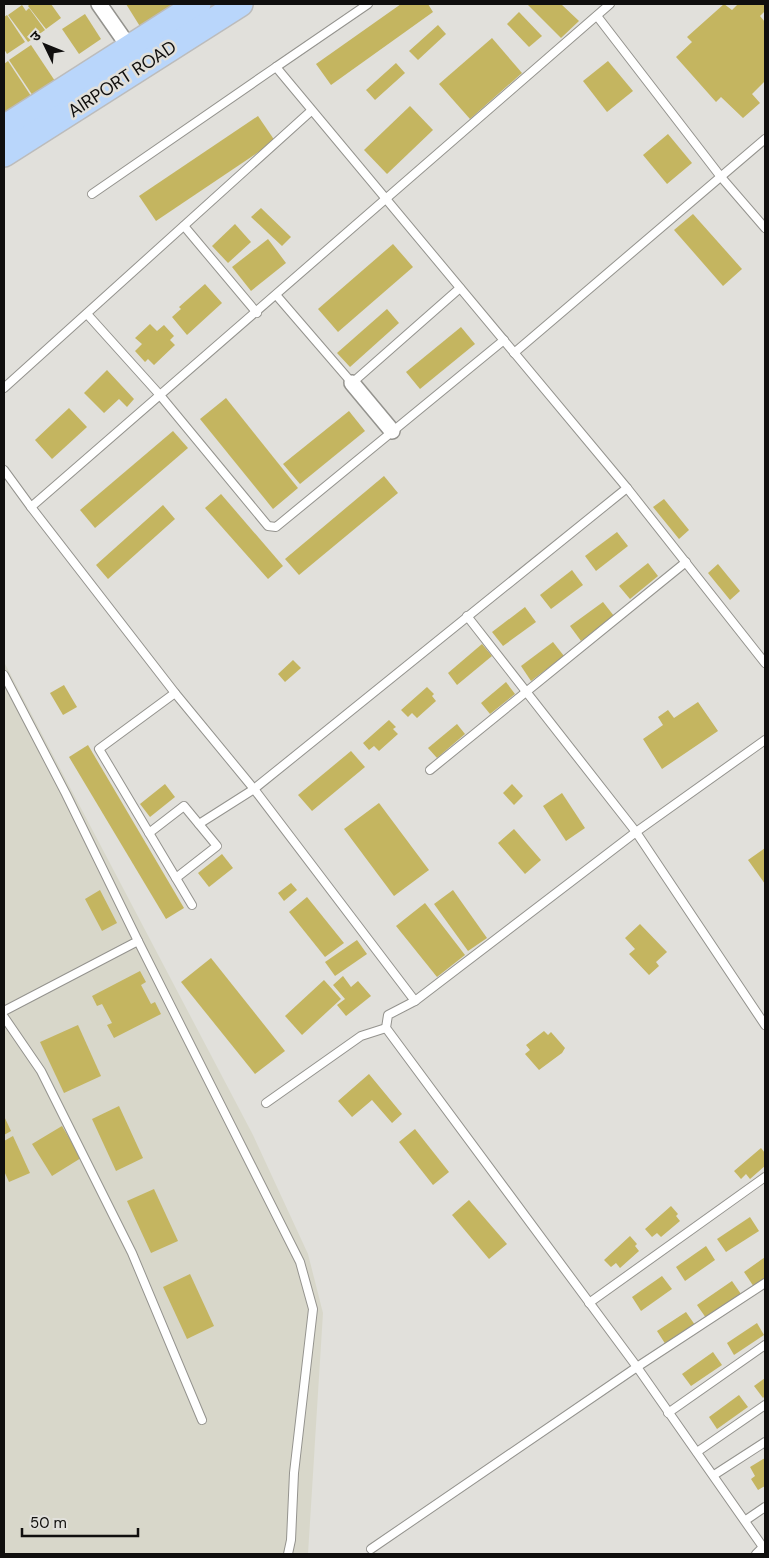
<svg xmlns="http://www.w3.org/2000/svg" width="769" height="1558" font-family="'DM Sans','Noto Sans Devanagari',sans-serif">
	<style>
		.built { fill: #d8d7ca }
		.building { fill: #c4b560 }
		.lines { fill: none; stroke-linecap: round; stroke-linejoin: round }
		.service-casing { stroke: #94938e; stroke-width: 10 }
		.minor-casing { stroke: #94938e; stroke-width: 18 }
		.primary-casing { stroke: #bcbcbc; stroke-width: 28 }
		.service { stroke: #fff; stroke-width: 8 }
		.minor { stroke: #fff; stroke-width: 15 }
		.primary { stroke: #b9d6fb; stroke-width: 25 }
		.labels { text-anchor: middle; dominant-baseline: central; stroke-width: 5; stroke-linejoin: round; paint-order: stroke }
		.street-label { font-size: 18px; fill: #100f0e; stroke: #e1e0db }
	</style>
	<rect width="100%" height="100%" fill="#e1e0db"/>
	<polygon class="built" points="4,662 253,1135 308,1254 323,1313 308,1554 4,1554"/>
	<g class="building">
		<polygon points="30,4 51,4 61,18 46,29 28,6"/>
		<polygon points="126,4 179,4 141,28"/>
		<polygon points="401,4 428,4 433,12 331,85 316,64"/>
		<polygon points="527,4 561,4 579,21 561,38"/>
		<polygon points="724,4 732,10 738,4 765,4 765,11 760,16 765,22 765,81 752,94 760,103 743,118 721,97 716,102 676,57 692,42 687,37"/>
		<polygon points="22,5 26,11 29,8 45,30 28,42 8,15"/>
		<polygon points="519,12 542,36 529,47 507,24"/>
		<polygon points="85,14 101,39 79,54 62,29"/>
		<polygon points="7,15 25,42 7,54 4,49 4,17"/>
		<polygon points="438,25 446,34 418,60 409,51"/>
		<polygon points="492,38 522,73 470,119 439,84"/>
		<polygon points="31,45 57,84 35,99 9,60"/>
		<polygon points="8,61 33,99 8,116 4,110 4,64"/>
		<polygon points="608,61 633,91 607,112 583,81"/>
		<polygon points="396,63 405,73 375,100 366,90"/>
		<polygon points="410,106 433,130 387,174 364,150"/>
		<polygon points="258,116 275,141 156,221 139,196"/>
		<polygon points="668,134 692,163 667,184 643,155"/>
		<polygon points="261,208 291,237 282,246 251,217"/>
		<polygon points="693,214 742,269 723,286 674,230"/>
		<polygon points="235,224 251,242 228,263 212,246"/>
		<polygon points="268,239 286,263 251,291 232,267"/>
		<polygon points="393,244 413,267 338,332 318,309"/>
		<polygon points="205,284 222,303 187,335 172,317 181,309 179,307"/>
		<polygon points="387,309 399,323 350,367 337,353"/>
		<polygon points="150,324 157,331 164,325 174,336 170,340 175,345 154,365 148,359 145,362 135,351 142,344 135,338"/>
		<polygon points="461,327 475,344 420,389 406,372"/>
		<polygon points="107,370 134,399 127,407 119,399 104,413 84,393"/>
		<polygon points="226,398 298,488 273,509 200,419"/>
		<polygon points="69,408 87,427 52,459 35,440"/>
		<polygon points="349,411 365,431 300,484 283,464"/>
		<polygon points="173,431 188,448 95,528 80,510"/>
		<polygon points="384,476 398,493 299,575 285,559"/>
		<polygon points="221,494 283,566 268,579 205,508"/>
		<polygon points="664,499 689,530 679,539 653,507"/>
		<polygon points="163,505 175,519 108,579 96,565"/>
		<polygon points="617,532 628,546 596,571 585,556"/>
		<polygon points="648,563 658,576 630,599 619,586"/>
		<polygon points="718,564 740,591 730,600 708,573"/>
		<polygon points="572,570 583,585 551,609 540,595"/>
		<polygon points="603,602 614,616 581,641 570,626"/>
		<polygon points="525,607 536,622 503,646 492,632"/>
		<polygon points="553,642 564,656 531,681 521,666"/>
		<polygon points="482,644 492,656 457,685 448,673"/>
		<polygon points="293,660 301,668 285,682 278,674"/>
		<polygon points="506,682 515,694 490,714 481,703"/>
		<polygon points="64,685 77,707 63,715 50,693"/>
		<polygon points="427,687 434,694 432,696 436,701 417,718 412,713 408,717 401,710"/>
		<polygon points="698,702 718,731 662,769 643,739 663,725 658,717 668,710 674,718"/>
		<polygon points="389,720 396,727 393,729 398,734 379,751 374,746 369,750 363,743"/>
		<polygon points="457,724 465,734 437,758 428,748"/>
		<polygon points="88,745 184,908 166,919 69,757"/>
		<polygon points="351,751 365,767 312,811 298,795"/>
		<polygon points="165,784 175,797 150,817 140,804"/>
		<polygon points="512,784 523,796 514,805 503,793"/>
		<polygon points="562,793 585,828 566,841 543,806"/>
		<polygon points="379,803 429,870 394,896 344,829"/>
		<polygon points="514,829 541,860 525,874 498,843"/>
		<polygon points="765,848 765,884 748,860"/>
		<polygon points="222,854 233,868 209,887 198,873"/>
		<polygon points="291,883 297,890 284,901 278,893"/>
		<polygon points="100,890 117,923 102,931 85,899"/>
		<polygon points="453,890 487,938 468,951 434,904"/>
		<polygon points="307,897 344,943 325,957 289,912"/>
		<polygon points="425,903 465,955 437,977 396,926"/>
		<polygon points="640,924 667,952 656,962 659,966 649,975 629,954 635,949 625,938"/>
		<polygon points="357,940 367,954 335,976 325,962"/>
		<polygon points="211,958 285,1051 255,1074 181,982"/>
		<polygon points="140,971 146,982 141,985 151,1004 155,1002 161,1014 114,1038 107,1025 112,1023 102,1004 97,1006 92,996"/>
		<polygon points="343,976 351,987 358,981 371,996 346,1016 337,1005 345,999 333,985"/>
		<polygon points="324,980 341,999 302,1035 285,1016"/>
		<polygon points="78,1025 101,1076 64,1093 40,1042"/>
		<polygon points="544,1031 548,1035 551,1032 565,1048 562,1053 539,1070 525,1054 530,1050 526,1045"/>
		<polygon points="369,1074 402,1114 392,1123 372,1100 352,1117 338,1101"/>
		<polygon points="119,1106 143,1158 116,1171 92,1119"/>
		<polygon points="4,1116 11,1131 4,1135"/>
		<polygon points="62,1126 81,1158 52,1176 32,1144"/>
		<polygon points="415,1129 449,1172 433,1185 399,1142"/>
		<polygon points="13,1136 30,1173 9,1182 4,1171 4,1141"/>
		<polygon points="761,1148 765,1153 765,1166 750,1179 746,1174 741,1179 734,1171"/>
		<polygon points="154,1189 178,1241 151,1253 127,1201"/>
		<polygon points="469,1200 507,1244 489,1259 452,1215"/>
		<polygon points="671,1206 678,1214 676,1216 680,1221 661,1237 657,1233 652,1237 645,1229"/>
		<polygon points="750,1217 759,1231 726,1252 717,1239"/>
		<polygon points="630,1236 637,1244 635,1246 639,1251 620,1268 616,1263 611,1267 604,1260"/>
		<polygon points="706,1246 715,1260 685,1281 676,1267"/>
		<polygon points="765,1257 765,1279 754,1287 744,1272"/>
		<polygon points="190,1274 214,1326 187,1339 163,1287"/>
		<polygon points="662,1276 672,1289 641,1311 632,1297"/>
		<polygon points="732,1281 741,1294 706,1318 697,1305"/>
		<polygon points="686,1312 695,1325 666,1345 657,1331"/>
		<polygon points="757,1323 764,1335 734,1355 727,1343"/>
		<polygon points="713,1352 722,1365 691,1386 682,1374"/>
		<polygon points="765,1378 765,1396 763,1398 754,1386"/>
		<polygon points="739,1395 748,1407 717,1429 709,1417"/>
		<polygon points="765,1458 765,1486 758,1490 751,1479 755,1476 750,1467"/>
	</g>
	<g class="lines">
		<g class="service-casing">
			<g id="service">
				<polyline points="597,16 721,177 765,228"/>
				<polyline points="276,67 368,4"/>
				<polyline points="92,194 276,67 627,488 765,663"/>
				<polyline points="184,226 257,313"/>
				<polyline points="277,296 352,383 460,288"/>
				<polyline points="87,314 159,394 268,526 276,527 504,340"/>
				<polyline points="514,353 765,139"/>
				<polyline points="4,388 311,111"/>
				<polyline points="4,470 31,507 610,4"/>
				<polyline points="31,507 175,693 254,789 415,1001 636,832 467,616"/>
				<polyline points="4,675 66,794 138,941 4,1011"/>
				<polyline points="175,693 99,749 192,905"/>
				<polyline points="765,740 636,832 765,1025"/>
				<polyline points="430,770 686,562"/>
				<polyline points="199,824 254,789 627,488"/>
				<polyline points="149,833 184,806 217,846 176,878"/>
				<polyline points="138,941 300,1262 313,1309 294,1473 291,1540 288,1554"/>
				<polyline points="415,1001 388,1015 386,1028 637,1367 765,1550"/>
				<polyline points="4,1017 41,1071 132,1253 202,1420"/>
				<polyline points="266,1103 361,1036 386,1028"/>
				<polyline points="589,1303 765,1177"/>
				<polyline points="668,1413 765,1345"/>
				<polyline points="697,1452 765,1405"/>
				<polyline points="714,1475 765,1442"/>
				<polyline points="746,1520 765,1507"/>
				<polyline points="371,1549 637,1367 765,1283"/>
				<polyline points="756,1554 763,1547"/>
			</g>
		</g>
		<g class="minor-casing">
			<g id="minor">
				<polyline points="99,4 129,47"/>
				<polyline points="352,383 392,431"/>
			</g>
		</g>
		<g class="primary-casing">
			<g id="primary">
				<polyline points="4,128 198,4"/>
				<polyline points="4,154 240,4"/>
			</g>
		</g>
		<use href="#service" class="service"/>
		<use href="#minor" class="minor"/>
		<use href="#primary" class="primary"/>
	</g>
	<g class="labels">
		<g class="street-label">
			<text transform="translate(122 79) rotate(-33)">AIRPORT ROAD</text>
		</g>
	</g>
	<rect width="769" height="1558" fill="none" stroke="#100f0e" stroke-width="10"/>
	<g transform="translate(45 45) rotate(313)" stroke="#e1e0db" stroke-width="4" paint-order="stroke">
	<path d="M0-4L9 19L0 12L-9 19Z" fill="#100f0e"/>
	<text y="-8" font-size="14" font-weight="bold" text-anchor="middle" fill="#100f0e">उ</text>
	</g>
	<path d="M22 1528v8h116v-8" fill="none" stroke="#100f0e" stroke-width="2.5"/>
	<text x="30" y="1528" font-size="15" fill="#100f0e" stroke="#e1e0db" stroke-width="4" paint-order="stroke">50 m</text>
</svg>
